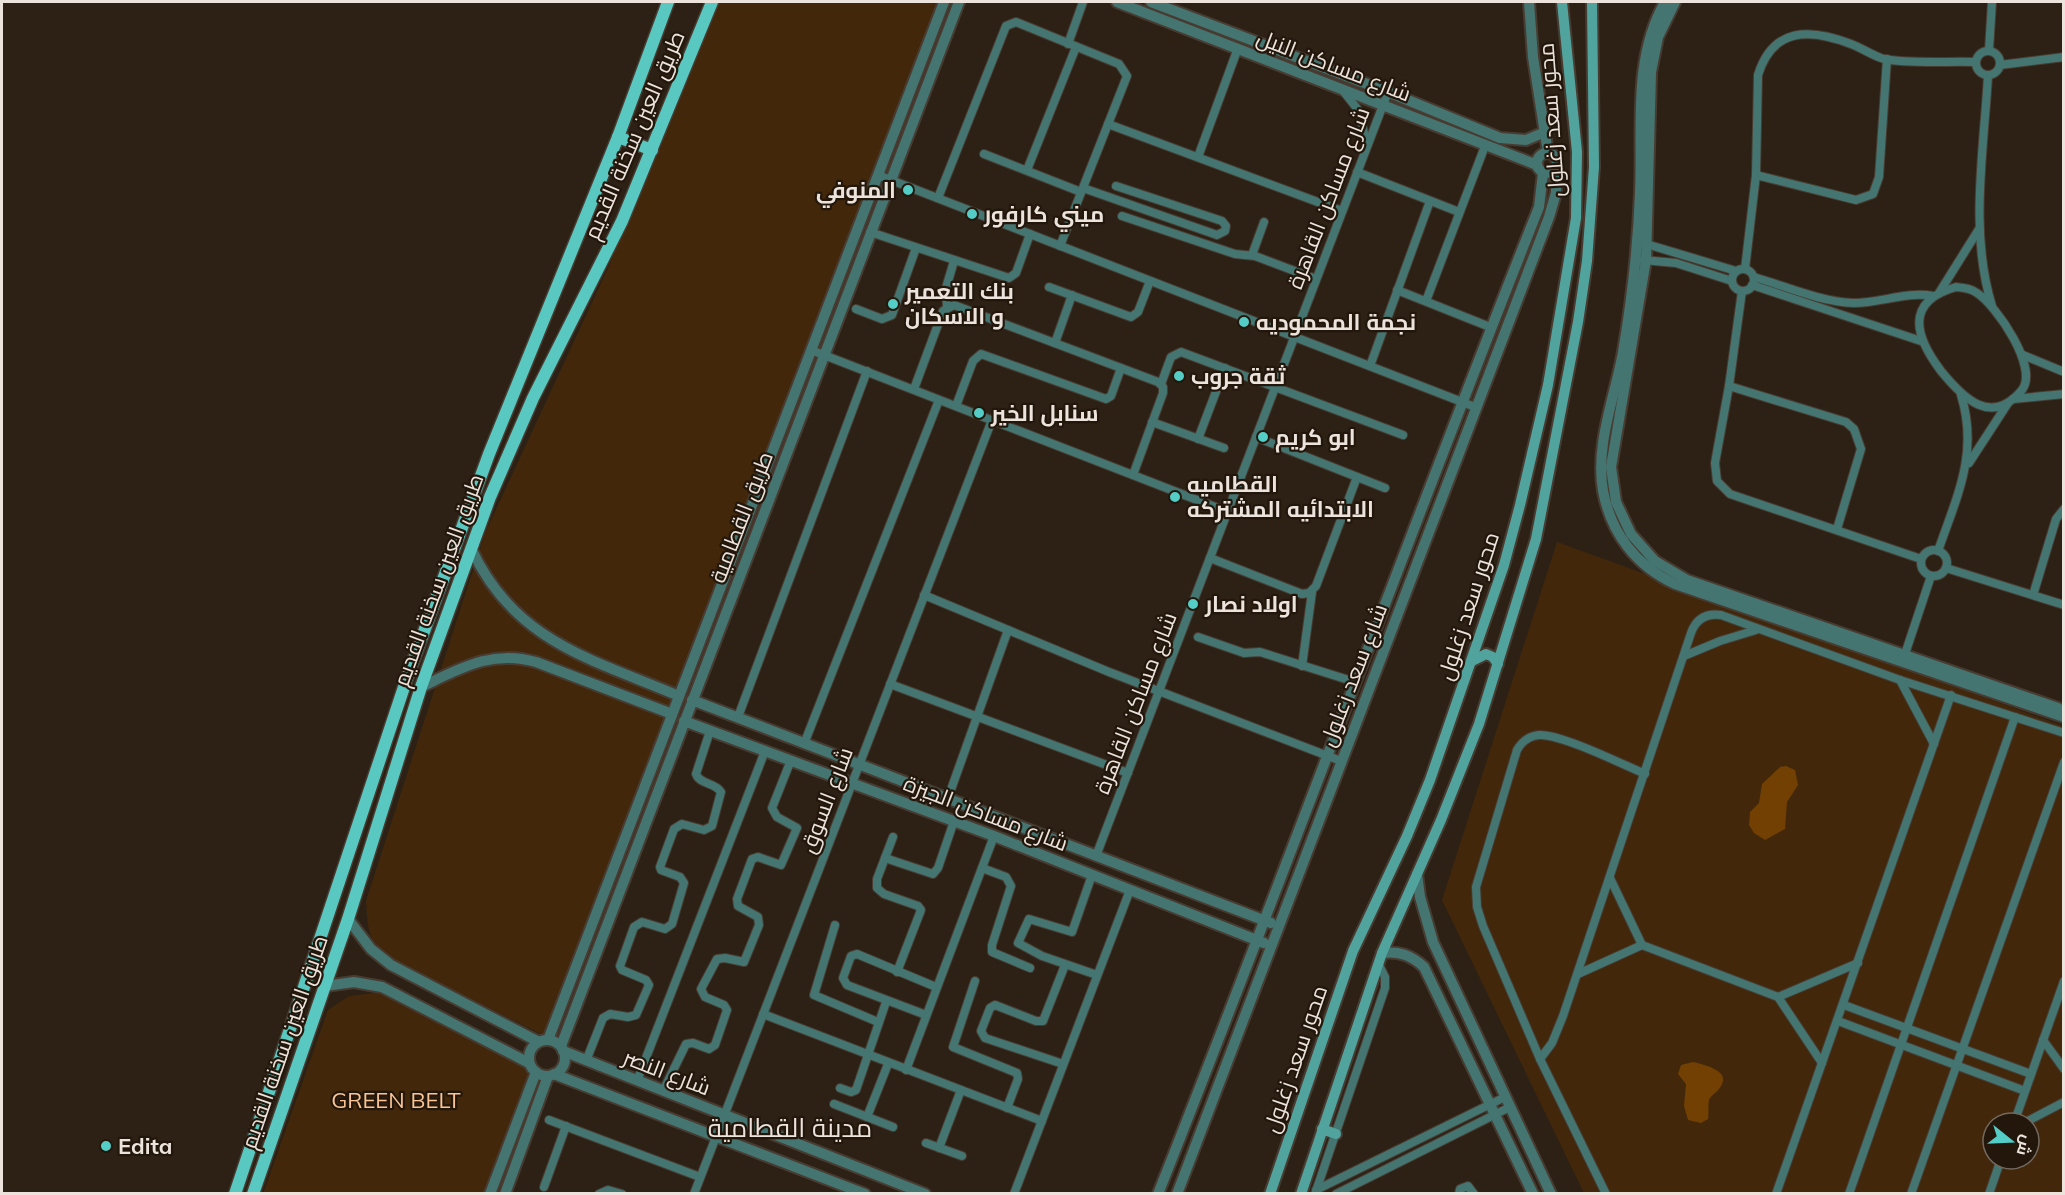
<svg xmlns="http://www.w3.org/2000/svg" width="2065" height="1195" font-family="Mulish,Cairo,sans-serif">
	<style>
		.green { fill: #42270b; fill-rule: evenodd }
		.water { fill: #714002 }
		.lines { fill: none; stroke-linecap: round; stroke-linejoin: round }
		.minor-casing { stroke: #483c32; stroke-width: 10 }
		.tertiary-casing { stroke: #483c32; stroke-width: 14 }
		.secondary-casing { stroke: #483c32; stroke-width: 14 }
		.primary-casing { stroke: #483c32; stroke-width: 15 }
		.minor { stroke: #447571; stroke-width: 8 }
		.tertiary { stroke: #447571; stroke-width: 10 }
		.secondary { stroke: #51a49e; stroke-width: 10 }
		.primary { stroke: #59c8c1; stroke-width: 12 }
		.poi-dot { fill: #54cdc6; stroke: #23170c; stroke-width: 2 }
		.labels { text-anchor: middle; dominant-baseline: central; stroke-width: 4.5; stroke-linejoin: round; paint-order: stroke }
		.street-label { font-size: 22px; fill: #ebe3dc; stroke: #23170c }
		.poi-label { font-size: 22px; font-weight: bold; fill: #ebe3dc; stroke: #23170c; text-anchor: start }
		.park-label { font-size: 22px; fill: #fac393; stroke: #23170c }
		.quarter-label { font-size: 26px; fill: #ebe3dc; stroke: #23170c }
	</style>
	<rect width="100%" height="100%" fill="#2d2116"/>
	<g class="green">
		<path d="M714,2h229l-400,1033 -147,-73c-28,-20 -28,-28 -30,-61l119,-368 124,-267 43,-116z"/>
		<path d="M1557,542l506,184v467h-479l-142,-293zM1993,1123h36v36h-36z"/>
		<polygon points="391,991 529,1063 536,1072 489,1193 263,1194 328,1010 349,996"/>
	</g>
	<g class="water">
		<polygon points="1786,766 1795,770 1798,785 1787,802 1785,829 1765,840 1754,833 1749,825 1750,812 1759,803 1762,784 1780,767"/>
		<path d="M1693,1062c12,3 41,9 26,27 -3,4 -8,6 -10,11 -1,5 0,13 -1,19l-7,4 -13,-3 -4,-14 2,-22 -8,-10 3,-9z"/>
	</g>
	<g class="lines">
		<g class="minor-casing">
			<g id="minor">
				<polyline points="1068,44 1083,2"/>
				<polyline points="1989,50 1992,2"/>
				<circle cx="1988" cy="63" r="12"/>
				<polyline points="2000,65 2064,57"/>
				<path d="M1988,75c-4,75 -19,157 4,231"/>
				<polyline points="1344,92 1359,111 1366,142"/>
				<polyline points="1108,124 1342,211"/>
				<polyline points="984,154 1081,192"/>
				<polyline points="1198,157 1238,48"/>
				<polyline points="1027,170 1076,47"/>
				<polyline points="1357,172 1459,212"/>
				<polyline points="878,175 1475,407"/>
				<polyline points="1756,175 1856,200 1873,194 1879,177 1887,59"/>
				<polyline points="1083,188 1217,235 1225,231 1226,226 1222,221 1116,186"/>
				<polyline points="938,198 1006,26 1016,22 1119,64 1127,76 1060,246"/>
				<polyline points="1122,216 1235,254 1255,256 1316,279"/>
				<polyline points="870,232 1009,278 1016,273 1030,234"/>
				<polyline points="1643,243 1736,271"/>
				<polyline points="1252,255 1264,222"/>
				<polyline points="1643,260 1676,263 1732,281"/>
				<circle cx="1743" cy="280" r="11"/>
				<path d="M1745,269l11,-94 2,-100c15,-48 52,-47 93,-31 11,4 22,12 33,15 24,5 66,2 92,3"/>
				<path d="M1754,277c31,9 67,25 100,26 27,0 53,-12 79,-7"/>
				<polyline points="1752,285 1921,341"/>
				<polyline points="1049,287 1131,317 1138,312 1150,281"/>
				<path d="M1956,287c8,1 14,1 21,6 20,13 62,75 45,97 -31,37 -59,8 -81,-19 -25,-33 -38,-69 15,-84z"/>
				<polyline points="1397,290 1490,327"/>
				<polyline points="1742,291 1729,386 1715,463 1717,481 1730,494 1921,559"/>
				<polyline points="1939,293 1979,229"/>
				<polyline points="1426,301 1485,146"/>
				<polyline points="947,307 946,288 954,261"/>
				<polyline points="856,309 882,319 892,315 916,248"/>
				<polyline points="1055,343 1072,295"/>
				<polyline points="811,350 1228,512"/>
				<polyline points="2023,355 2064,372"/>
				<polyline points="1370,366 1430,201"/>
				<polyline points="1161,384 1171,357 1181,352 1403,435"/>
				<polyline points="1729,386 1846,422 1854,429 1861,449 1837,529"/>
				<polyline points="914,389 943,311 954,305 1158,382 1163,387 1163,393 1133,475"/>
				<polyline points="2013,399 2064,394"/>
				<polyline points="956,406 973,361 981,354 1106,399 1111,396 1121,368"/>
				<polyline points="1152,422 1224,448"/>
				<polyline points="1256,437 1385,488"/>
				<polyline points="1198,439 1225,368"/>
				<polyline points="1969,463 2008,403"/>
				<circle cx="1934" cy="563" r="13"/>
				<path d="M1938,551c19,-55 41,-98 23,-156"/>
				<polyline points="1210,558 1302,594 1309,593 1316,586 1357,477"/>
				<polyline points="1946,568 2064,605"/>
				<polyline points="924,595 1109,672 1341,761"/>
				<polyline points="2033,595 2056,519 2064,509"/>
				<polyline points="1198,637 1244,653 1260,652 1355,682"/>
				<polyline points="1684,656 1720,641 1756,630"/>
				<polyline points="1904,657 1931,576"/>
				<polyline points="1302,666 1312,592"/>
				<polyline points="1900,680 1934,744"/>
				<polyline points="890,684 1128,773"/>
				<polyline points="738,717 867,371"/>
				<polyline points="804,744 939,400"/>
				<polyline points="948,798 1008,630"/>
				<polyline points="893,837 877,879 877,888 884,894 918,906 921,910 897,972"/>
				<polyline points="1096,856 1388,92"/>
				<polyline points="885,858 933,874 938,868 954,821"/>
				<polyline points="982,868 1006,877 1011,886 992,945 992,952 1030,968"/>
				<polyline points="1092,875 1072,932 1029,919 1018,943 1042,956 1097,975"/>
				<polyline points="1610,878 1642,945 1778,997 1822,1063"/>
				<polyline points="835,925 814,995 878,1022"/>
				<polyline points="1578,974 1642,945"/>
				<polyline points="975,981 953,1047 1017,1073 1018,1079 1007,1108"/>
				<polyline points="1778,997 1858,963"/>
				<polyline points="1844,1005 2031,1074"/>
				<polyline points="763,1014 1042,1121"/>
				<polyline points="926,1015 847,985 843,978 851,956 857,954 936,987"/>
				<polyline points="1838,1021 2025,1091"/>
				<polyline points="2043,1040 2064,1069"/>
				<path d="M1540,1059l12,-16 11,-27 128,-383c5,-14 15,-20 30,-18l179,65 164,53"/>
				<path d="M586,1061l17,-43 7,-4 18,3 8,-2 13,-30 -3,-5 -24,-10 -2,-4 14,-39 8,-5 23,7 7,-5 12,-41 -4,-6 -19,-7 -1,-3 14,-38 8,-5 22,6 8,-4 9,-34c-6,-10 -21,-7 -25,-18l14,-43"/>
				<polyline points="1063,1064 985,1038 981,1031 990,1008 995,1005 1036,1021 1043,1021 1065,965"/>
				<polyline points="906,1070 994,836"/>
				<polyline points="637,1081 765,751"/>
				<polyline points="840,1088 851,1092 856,1090 886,1002"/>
				<polyline points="663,1091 686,1044 693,1043 709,1049 715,1045 727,1010 724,1005 705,997 701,989 717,959 725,958 744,962 759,925 758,917 738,906 737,899 752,859 758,857 781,865 797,828 777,817 772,808 791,760"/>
				<polyline points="834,1104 893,1127"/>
				<polyline points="867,1117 888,1064"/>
				<polyline points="549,1120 700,1177"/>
				<polyline points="2014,1123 2064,981"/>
				<polyline points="2024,1123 2064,1102"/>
				<polyline points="926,1143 962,1156"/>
				<polyline points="939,1148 961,1090"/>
				<polyline points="544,1187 566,1126"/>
				<polyline points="1316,1190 1505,1097"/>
				<polyline points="599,1194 608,1190 622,1194"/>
				<polyline points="694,1194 992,420"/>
				<polyline points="1014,1194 1130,890"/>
				<polyline points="1315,1194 1385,988 1385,977 1378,963"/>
				<polyline points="1336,1194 1510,1107"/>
				<polyline points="1459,1194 1460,1189 1468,1186 1474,1194"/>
				<path d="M1606,1194l-66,-135 -57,-133 -6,-19 -1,-20 41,-137c5,-9 12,-14 22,-15 22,-1 83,29 106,39"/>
				<polyline points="1776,1194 1951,695"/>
				<polyline points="1849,1194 2015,717"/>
				<polyline points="1911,1194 2064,762"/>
				<polyline points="1989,1194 2001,1159"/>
			</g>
		</g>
		<g class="tertiary-casing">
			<g id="tertiary">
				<polyline points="1117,2 1537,165"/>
				<polyline points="1151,2 1388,92 1500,138 1526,140 1545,132"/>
				<polyline points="1529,2 1533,57 1548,153"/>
				<path d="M1665,2c-33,58 -22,127 -25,191 -2,53 -8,106 -17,159 -8,45 -28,92 -20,139 8,42 33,75 72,93l389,133"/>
				<polyline points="1675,2 1658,37 1651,72 1646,260 1611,467 1616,502 1631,534 1655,561 1687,580 2058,708"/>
				<circle cx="1547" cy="163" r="10"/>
				<path d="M471,548c43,94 121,111 208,148"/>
				<path d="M421,687c38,-18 71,-38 115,-25l136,52"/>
				<polyline points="692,700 1271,923"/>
				<polyline points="684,721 994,836 1264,943"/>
				<polyline points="1417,874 1420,897 1433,942 1551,1194"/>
				<polyline points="348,919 371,949 391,965 537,1041"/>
				<path d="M1382,953c17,-2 29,2 42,14l109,227"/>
				<polyline points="325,986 354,982 382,987 529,1063"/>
				<polyline points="548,1040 944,2"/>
				<circle cx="547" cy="1058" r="18"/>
				<polyline points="561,1046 959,2"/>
				<polyline points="563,1051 925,1194"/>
				<polyline points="554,1074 865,1194"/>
				<polyline points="490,1194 536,1072"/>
				<polyline points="505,1194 548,1076"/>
				<path d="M1158,1194c130,-328 251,-660 381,-987l4,-34"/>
				<polyline points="1177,1194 1549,217 1556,193 1556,169"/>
			</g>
		</g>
		<g class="secondary-casing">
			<g id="secondary">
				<polyline points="1472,661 1486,654 1493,657 1498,664"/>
				<polyline points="1322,1129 1336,1134"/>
				<polyline points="1270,1194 1353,951 1407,836 1430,780 1504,565 1520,505 1548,385 1576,218 1577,152 1562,2"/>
				<polyline points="1301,1194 1382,953 1441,820 1479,724 1536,539 1578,322 1587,261 1594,167 1592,2"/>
			</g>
		</g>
		<g class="primary-casing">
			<g id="primary">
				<polyline points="618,137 652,150"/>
				<polyline points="235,1194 407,678 489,454 618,137 668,2"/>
				<polyline points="253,1194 348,919 421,687 490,497 533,398 622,221 712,2"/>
			</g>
		</g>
		<use href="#minor" class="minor"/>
		<use href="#tertiary" class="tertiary"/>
		<use href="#secondary" class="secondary"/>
		<use href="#primary" class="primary"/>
	</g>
	<g class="poi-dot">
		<circle cx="908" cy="190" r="6"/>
		<circle cx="972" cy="214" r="6"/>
		<circle cx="893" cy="304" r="6"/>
		<circle cx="1244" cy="322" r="6"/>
		<circle cx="1179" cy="376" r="6"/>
		<circle cx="979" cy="413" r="6"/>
		<circle cx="1263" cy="437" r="6"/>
		<circle cx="1175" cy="497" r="6"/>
		<circle cx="1193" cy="604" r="6"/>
		<circle cx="106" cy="1146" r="6"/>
	</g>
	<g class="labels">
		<g class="street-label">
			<text transform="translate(1334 65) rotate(21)">شارع مساكن النيل</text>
			<text transform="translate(1551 120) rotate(-94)">محور سعد زغلول</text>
			<text transform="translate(634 135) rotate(-67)">طريق العين سخنة القديم</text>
			<text transform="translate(1328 198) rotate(-69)">شارع مساكن القاهرة</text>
			<text transform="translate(741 517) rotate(-69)">طريق القطامية</text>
			<text transform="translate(438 580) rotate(-70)">طريق العين سخنة القديم</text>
			<text transform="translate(1468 606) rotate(-72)">محور سعد زغلول</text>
			<text transform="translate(1353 675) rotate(-69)">شارع سعد زغلول</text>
			<text transform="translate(1135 703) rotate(-69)">شارع مساكن القاهرة</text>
			<text transform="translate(826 800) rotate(-69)">شارع السوق</text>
			<text transform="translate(986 813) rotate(21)">شارع مساكن الجيزة</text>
			<text transform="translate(284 1042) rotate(-71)">طريق العين سخنة القديم</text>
			<text transform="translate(1295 1059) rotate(-71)">محور سعد زغلول</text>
			<text transform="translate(667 1072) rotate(21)">شارع النصر</text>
		</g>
		<g class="poi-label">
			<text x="896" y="190" text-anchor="end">المنوفي</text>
			<text x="984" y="214">ميني كارفور</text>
			<text x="905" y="291">بنك التعمير<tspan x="905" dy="25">و الاسكان</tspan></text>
			<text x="1256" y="322">نجمة المحموديه</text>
			<text x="1191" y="376">ثقة جروب</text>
			<text x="991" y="413">سنابل الخير</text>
			<text x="1275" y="437">ابو كريم</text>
			<text x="1187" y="484">القطاميه<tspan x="1187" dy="25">الابتدائيه المشتركه</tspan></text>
			<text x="1205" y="604">اولاد نصار</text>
			<text x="118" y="1146">Edita</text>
		</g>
		<g class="park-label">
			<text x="396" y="1100">GREEN BELT</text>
		</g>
		<g class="quarter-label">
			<text x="790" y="1127">مدينة القطامية</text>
		</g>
	</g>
	<rect width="2065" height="1195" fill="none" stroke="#ebe3dc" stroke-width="6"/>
	<g transform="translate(2011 1141) rotate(108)"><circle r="28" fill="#23170c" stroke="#73695f" stroke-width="1.5"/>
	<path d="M0-4.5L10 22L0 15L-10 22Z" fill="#54cdc6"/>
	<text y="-9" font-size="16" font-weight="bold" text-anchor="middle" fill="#ebe3dc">ش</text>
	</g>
</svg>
